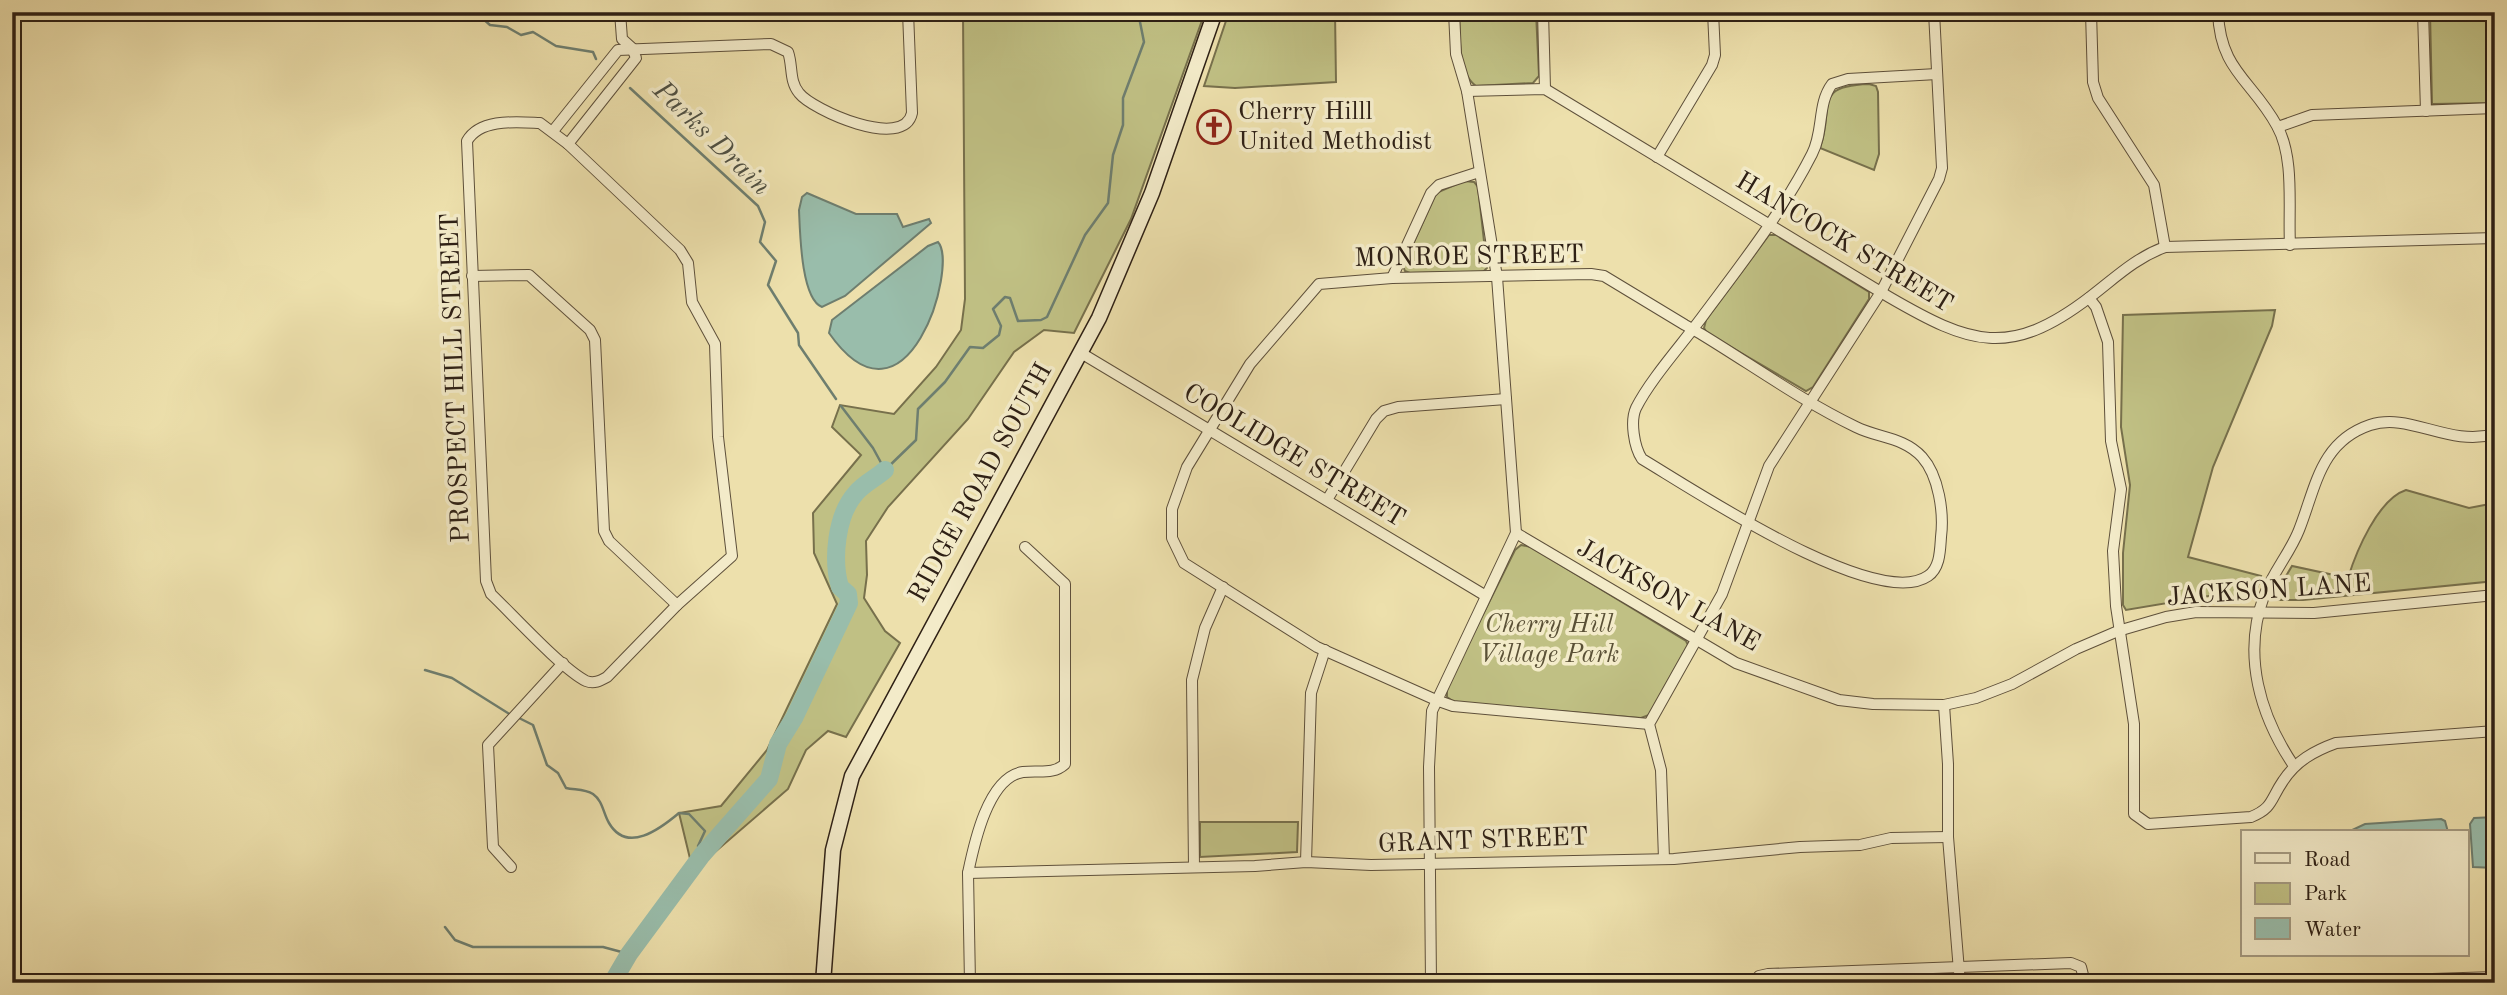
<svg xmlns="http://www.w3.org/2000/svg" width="2507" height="995" font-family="'Old Standard TT',serif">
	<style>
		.green { fill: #c0c084; stroke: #77704c; stroke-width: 2 }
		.water { fill: #99bdab; stroke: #6e7e6f; stroke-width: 2 }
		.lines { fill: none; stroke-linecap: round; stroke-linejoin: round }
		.stream { stroke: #6e7e6f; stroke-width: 2.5 }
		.river { stroke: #99bdab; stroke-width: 18 }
		.minor-casing { stroke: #5e503b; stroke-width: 12 }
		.secondary-casing { stroke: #2e2015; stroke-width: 17 }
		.minor { stroke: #f3ebc9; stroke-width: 10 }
		.secondary { stroke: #f3ebc9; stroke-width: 14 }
		.labels { text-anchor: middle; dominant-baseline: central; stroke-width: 7; stroke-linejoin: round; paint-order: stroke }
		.poi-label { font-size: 26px; fill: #2e2015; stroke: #f3ebc9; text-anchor: start }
		.street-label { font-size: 26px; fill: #2e2015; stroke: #f3ebc9 }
		.park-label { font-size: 26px; font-style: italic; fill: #5a5036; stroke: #f3ebc9 }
		.water-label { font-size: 28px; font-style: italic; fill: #4e4f42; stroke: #f3ebc9 }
	</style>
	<rect width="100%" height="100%" fill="#ede0ac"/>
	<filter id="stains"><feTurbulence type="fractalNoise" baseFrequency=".00286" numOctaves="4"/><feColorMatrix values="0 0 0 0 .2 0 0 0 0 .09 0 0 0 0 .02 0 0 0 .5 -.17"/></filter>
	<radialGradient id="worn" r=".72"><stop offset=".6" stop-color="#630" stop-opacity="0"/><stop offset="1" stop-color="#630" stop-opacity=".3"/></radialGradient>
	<g class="green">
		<polygon points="963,12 1205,12 1131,219 1074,333 1044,330 1014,352 968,419 888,507 866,541 867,575 864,598 885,631 900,643 846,737 828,731 806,750 788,789 693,871 679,813 721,806 767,750 837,604 814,553 813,513 861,455 832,427 840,405 894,414 936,367 961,330 965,299"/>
		<polygon points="1229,12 1335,12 1336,82 1235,88 1204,86"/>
		<path d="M1459,12h77l3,64 -6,7 -57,3c-19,-13 -16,-53 -17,-74z"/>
		<polygon points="2430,12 2495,12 2495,103 2432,104"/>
		<path d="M1869,84l7,2 2,6 1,62 -5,16 -54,-22c15,-41 -9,-62 49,-64z"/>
		<polygon points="1464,181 1474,182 1478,187 1487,268 1483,272 1410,273 1405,271 1403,266 1436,193"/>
		<polygon points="1769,235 1776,235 1869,292 1869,299 1813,387 1806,391 1707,333 1704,328 1706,320"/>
		<polygon points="2275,310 2272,326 2213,467 2188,557 2261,576 2254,598 2209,596 2126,610 2123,605 2123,553 2130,485 2121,427 2123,315"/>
		<path d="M2406,490l63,18 26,-5v78l-192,19h-25l5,-19 9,-15 56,12c8,-26 30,-79 58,-88z"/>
		<polygon points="1521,545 1531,547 1686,641 1688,645 1649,715 1641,718 1454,702 1447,697 1447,687 1515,550"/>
		<polygon points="1200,822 1298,822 1297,852 1200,857"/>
	</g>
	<g class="water">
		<path d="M807,193l49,21h41l6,13 26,-8 2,4 -86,73 -23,11c-21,-8 -22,-75 -23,-97l3,-13z"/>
		<path d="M938,242c21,23 -31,202 -109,91l3,-13 96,-74z"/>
		<polygon points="2495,817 2495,868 2473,867 2470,824 2474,818"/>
		<polygon points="2441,819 2445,821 2448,832 2348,832 2365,824"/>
	</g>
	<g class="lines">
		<g class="stream">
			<polyline points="451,12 481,17 490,25 507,27 521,35 533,32 556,46 593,52 596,59"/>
			<polyline points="630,88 758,206 765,222 760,242 776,261 768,285 798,333 799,345 836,399"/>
			<polyline points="841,406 873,448 885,470 916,440 918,409 945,382 970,347 983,348 999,335 1001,326 993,309 1005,297 1010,298 1018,321 1041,320 1047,317 1085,235 1108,203 1113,155 1123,125 1123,98 1144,42 1138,12"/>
			<polyline points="425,670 452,678 511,715"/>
			<path d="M517,717l16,8 14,40 11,8 8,15c9,2 19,1 27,6 10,7 10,19 16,29 18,31 51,6 70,-10l10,1 16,17 -7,15 4,9"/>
			<polyline points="445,927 455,940 473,947 603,947 629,954"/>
		</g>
		<path class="river" d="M612,983l17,-29 73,-99 67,-76 9,-35 16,-26 55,-115 -1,-9 -8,-7c-8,-27 -4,-72 16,-94 7,-9 20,-15 29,-23"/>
		<g class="minor-casing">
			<g id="minor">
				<polyline points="1543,12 1545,89"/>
				<polyline points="2091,12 2093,82 2098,98 2154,185 2165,247"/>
				<path d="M2218,12c2,59 34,68 59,114 18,32 11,83 13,119"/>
				<polyline points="2423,12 2426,111"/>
				<path d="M1467,91l78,-2 344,208c81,47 120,62 201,0 25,-19 45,-39 75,-50l330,-9"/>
				<path d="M540,123l28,21 112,106 8,13 4,39 23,42 3,93 14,119 -55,49 -70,72c-7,4 -13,7 -21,4 -24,-12 -73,-66 -95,-87l-5,-13 -19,-440c13,-23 50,-19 73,-18z"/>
				<polyline points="2278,127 2312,115 2495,108"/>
				<path d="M553,131l65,-81 153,-6 17,8c5,14 1,29 11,41 13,17 105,58 113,20l-4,-101"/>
				<polyline points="568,144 636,58 632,48 622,39 620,12"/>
				<polyline points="1657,157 1712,65 1715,55 1713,12"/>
				<polyline points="472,276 529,275 590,330 595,340 604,531 609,541 677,605"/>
				<polyline points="1392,278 1431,193 1439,185 1479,172"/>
				<path d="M2089,298l7,9 12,35 3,99 10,48 -8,62 3,55 18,118v90l14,10 103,-7c22,-9 19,-17 32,-36 13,-20 31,-30 53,-38l159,-12"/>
				<polyline points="1081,353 1486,596"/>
				<polyline points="1327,500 1376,419 1384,411 1398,407 1506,399"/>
				<polyline points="1516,533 1736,663 1839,700 1873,704 1944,705 1976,698 2012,684 2076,649 2118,631 2166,617 2196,612 2314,613 2495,595"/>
				<path d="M1025,547l40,37v180c-12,11 -26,6 -42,8 -35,5 -49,72 -55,101l287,-7 51,-4 65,3 303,-6 126,-12 60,-2 31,-7 57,-1"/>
				<polyline points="1944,705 1948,764 1948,837 1960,983"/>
				<path d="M1649,724l-196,-18 -17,-6 -119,-53 -133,-84 -12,-25v-29l15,-42 63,-103 69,-80 73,-6 199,-4 13,2 81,49 16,9c51,31 101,67 155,93 22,11 48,10 66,30 17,19 22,56 19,80 -1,14 -1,31 -13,39 -52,36 -237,-88 -286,-117 -8,-12 -12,-38 -6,-51 15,-30 49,-67 69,-95 38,-51 78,-102 107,-159 12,-23 5,-50 20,-70l16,-5 89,-5"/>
				<path d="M2294,766c-34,-50 -52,-111 -30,-170 9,-24 26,-43 35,-66 17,-43 21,-88 71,-105 40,-13 78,22 125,9"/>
				<polyline points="1664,859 1661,770 1649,724 1722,594 1769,466 1881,292 1939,179 1942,168 1934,12"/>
				<polyline points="1306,862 1311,693 1325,650"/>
				<polyline points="511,867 493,847 488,745 563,663"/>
				<polyline points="1194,867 1192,680 1205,628 1223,587"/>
				<polyline points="968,873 970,983"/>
				<polyline points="1838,972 1838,983"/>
				<polyline points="1431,983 1429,767 1432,711 1516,533 1497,277 1467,91 1456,54 1454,12"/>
				<polyline points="1447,983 1621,979 1628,983"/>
				<polyline points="1754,983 1759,976 1768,974 2071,963 2081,967 2085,983"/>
				<polyline points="2246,983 2252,979 2262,983"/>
				<polyline points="2307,983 2495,977"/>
			</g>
		</g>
		<g class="secondary-casing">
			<polyline id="secondary" points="823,983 833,850 852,776 1099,318 1152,193 1215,12"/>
		</g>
		<use href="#minor" class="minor"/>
		<use href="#secondary" class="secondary"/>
	</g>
	<defs>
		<g id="church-ring" transform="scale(1.75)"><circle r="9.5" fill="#f3ebc9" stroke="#8f2418" stroke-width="1.5"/><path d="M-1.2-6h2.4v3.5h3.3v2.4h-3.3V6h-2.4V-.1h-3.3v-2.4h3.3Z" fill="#8f2418"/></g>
	</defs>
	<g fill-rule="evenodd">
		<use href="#church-ring" x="1214" y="127"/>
	</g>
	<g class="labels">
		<g class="poi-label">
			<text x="1238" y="112">Cherry Hilll<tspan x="1238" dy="30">United Methodist</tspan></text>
		</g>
		<g class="street-label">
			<text transform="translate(1844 243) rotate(31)">HANCOCK STREET</text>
			<text transform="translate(1469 257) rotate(-1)">MONROE STREET</text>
			<text transform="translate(456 378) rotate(-92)">PROSPECT HILL STREET</text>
			<text transform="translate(1294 456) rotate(31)">COOLIDGE STREET</text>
			<text transform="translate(981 483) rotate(-61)">RIDGE ROAD SOUTH</text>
			<text transform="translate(2269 591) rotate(-4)">JACKSON LANE</text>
			<text transform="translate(1668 596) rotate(29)">JACKSON LANE</text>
			<text transform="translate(1483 841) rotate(-2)">GRANT STREET</text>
		</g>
		<g class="park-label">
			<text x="1549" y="625">Cherry Hill<tspan x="1549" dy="30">Village Park</tspan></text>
		</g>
		<g class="water-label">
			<text transform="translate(711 139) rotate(44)">Parks Drain</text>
		</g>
	</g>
	<rect width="2507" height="995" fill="none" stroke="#ede0ac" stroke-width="42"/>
	<rect x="14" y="14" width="2479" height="967" fill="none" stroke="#2e2015" stroke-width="3.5"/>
	<rect x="21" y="21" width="2465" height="953" fill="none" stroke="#2e2015" stroke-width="2"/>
	<rect x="2241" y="830" width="228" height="126" fill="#f3ebc9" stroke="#a49a81" stroke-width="2"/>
	<rect x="2255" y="853" width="35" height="10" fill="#f3ebc9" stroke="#a49a81" stroke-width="2"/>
	<text x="2304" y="866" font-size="21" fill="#2e2015">Road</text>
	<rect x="2255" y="883" width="35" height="21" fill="#c0c084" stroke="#a49a81" stroke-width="2"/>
	<text x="2304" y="900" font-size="21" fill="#2e2015">Park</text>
	<rect x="2255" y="918" width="35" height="21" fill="#99bdab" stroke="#a49a81" stroke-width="2"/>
	<text x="2304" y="936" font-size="21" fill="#2e2015">Water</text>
	<rect width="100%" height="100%" filter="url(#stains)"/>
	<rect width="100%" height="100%" fill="url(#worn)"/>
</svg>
